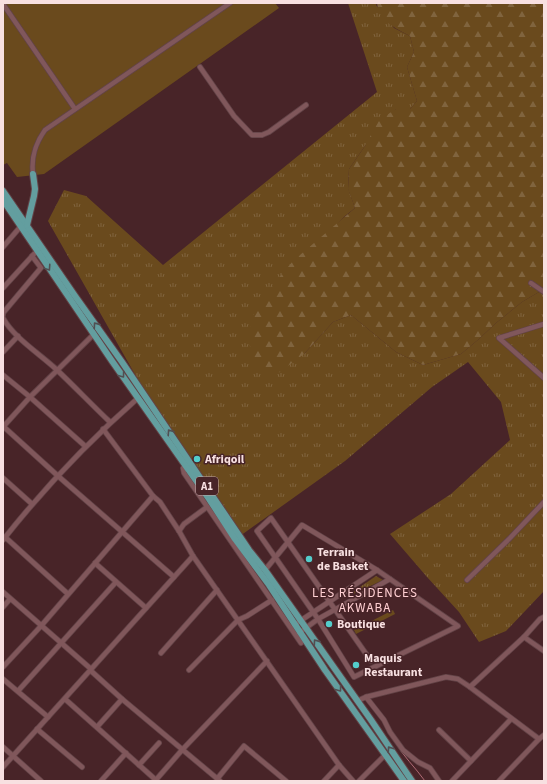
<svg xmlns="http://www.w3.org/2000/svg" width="547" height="784" font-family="'Source Sans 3',sans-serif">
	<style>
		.grass { fill: url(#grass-tufts) }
		.forest { fill: url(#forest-firs) }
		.park { fill: #6a4a1d }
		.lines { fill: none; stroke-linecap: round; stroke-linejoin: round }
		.stream { stroke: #af6a74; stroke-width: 1 }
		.minor-casing { stroke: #624347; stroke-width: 6 }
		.major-casing { stroke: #624347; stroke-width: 8 }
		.minor { stroke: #80575b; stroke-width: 4.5 }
		.major { stroke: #639e9f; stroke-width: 6 }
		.oneway { stroke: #514f52 }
		.poi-dot { fill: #53cdcb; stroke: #482428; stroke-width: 1.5 }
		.labels { text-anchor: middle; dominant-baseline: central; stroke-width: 3; stroke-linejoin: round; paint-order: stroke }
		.shield { fill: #482428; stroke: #c3a8aa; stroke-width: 1 }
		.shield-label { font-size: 11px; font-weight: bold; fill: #f8e0e1 }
		.poi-label { font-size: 12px; font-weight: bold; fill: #f8e0e1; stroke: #482428; text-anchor: start }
		.neighbourhood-label { font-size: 13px; letter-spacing: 1px; fill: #ffcfd2; stroke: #482428 }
	</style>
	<defs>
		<pattern id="grass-tufts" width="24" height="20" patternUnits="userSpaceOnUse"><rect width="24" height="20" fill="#6a4a1d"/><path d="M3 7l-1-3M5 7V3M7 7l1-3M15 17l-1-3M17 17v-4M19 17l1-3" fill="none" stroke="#80643e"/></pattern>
		<pattern id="forest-firs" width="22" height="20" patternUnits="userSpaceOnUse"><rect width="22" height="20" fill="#6a4a1d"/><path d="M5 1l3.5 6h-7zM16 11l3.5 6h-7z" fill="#80643e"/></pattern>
	</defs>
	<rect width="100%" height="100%" fill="#482428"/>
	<g class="grass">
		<polygon points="348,3 377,3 376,5 394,28 410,36 414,52 407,67 417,101 410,109 396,109 365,146 349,169 348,188 355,208 345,216 333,228 304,354 333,322 351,315 396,352 423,365 461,354 479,339 496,323 522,302 544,289 544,591 506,631 479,642 459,612 427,577 390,534 451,494 510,440 501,402 468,362 432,387 345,461 240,536 154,408 48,221 64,190 86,196 163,265 377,92"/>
		<polygon points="376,576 383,580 347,597 347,596"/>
		<polygon points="393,610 395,614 356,634 354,630"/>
	</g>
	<path class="forest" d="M377,3h167v286l-22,13 -26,21 -17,16 -18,15 -38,11 -27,-13 -45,-37 -18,7 -29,32 -27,20 -24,-13 -5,-24 8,-32 37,-44 62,-53 -7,-19 1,-20 16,-23 14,-26 17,-11h14l7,-8 -10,-34 7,-15 -4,-16c-15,-8 -31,-15 -33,-33z"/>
	<polygon class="park" points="3,3 275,3 279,8 44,174 17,177 7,163 3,165"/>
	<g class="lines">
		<path class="stream" d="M395,742c8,14 20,25 30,39"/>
		<g class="minor-casing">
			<g id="minor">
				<polyline points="3,4 75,109"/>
				<polyline points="200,67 234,116 252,135 262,135 269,132 306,105"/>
				<path d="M33,174c-2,-17 2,-30 12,-44l185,-127"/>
				<polyline points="3,247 21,226"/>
				<polyline points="531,283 544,292"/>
				<polyline points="3,288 34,254"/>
				<polyline points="3,315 3,313 40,269 41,268 32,256"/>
				<path d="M3,318c11,20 37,36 54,52 18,17 35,35 53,52"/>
				<polyline points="544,324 499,338 544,378"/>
				<polyline points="3,352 18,336"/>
				<polyline points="3,375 30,397 85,446"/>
				<polyline points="3,427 30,397 94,334"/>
				<polyline points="4,427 58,476 174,577"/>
				<polyline points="103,429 153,496 160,502 179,531 193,556 339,765 353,781"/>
				<polyline points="186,465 183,468 184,473 301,643"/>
				<polyline points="3,478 32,504"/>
				<polyline points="179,531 184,524 207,507"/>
				<polyline points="5,537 68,594"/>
				<path d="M3,540c41,-52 86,-99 135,-142"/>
				<polyline points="95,563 146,608"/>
				<polyline points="265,570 302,525 377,570"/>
				<polyline points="467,580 510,538 544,502"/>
				<polyline points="3,592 91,669"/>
				<polyline points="3,607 10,599"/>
				<polyline points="294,625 377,570 390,579 318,619 299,633"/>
				<polyline points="524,637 544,651"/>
				<polyline points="161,653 217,590"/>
				<polyline points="371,661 271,518 257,531 318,619 354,677 458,626 390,579"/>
				<polyline points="3,667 41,626 153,496"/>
				<polyline points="90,670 122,699"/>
				<polyline points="189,670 238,620 247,616 272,600"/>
				<polyline points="3,679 48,717"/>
				<polyline points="470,687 539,739"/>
				<polyline points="18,691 116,582"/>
				<polyline points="366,697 384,720 390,732 403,750 418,762 430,768 439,781"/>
				<polyline points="65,699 157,781"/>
				<polyline points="357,701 366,697 446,677 458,679 470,687 524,637 540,619 544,617"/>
				<polyline points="97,727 122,699 220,781"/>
				<polyline points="37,729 82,767"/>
				<polyline points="439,730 471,761"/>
				<polyline points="3,747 41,781"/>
				<polyline points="139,765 159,743"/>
				<polyline points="3,767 193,556"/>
				<polyline points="217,779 244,746 286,781"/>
				<polyline points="101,781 126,753"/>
				<polyline points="155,781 182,750 267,661"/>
				<polyline points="324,781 339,765"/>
				<polyline points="359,781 385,755"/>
				<polyline points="452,781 511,719"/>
				<polyline points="499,781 539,739 544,735"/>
			</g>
		</g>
		<g class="major-casing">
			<g id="major">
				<polyline points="3,191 75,296 122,362 249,550 265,570 371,720 412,781"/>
				<polyline points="3,200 112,361 209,499 235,539 269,585 325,670 404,781"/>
				<polyline points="27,225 34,196 35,189 33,174"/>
			</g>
		</g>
		<use href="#minor" class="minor"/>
		<use href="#major" class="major"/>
	</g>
	<defs><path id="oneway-chevron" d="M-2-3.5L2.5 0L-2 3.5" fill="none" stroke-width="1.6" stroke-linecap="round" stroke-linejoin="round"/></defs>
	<g class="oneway">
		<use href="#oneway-chevron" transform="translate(48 268) rotate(56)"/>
		<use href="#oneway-chevron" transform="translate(96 325) rotate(-125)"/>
		<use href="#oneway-chevron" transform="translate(122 375) rotate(54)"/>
		<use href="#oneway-chevron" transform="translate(170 432) rotate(-124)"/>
		<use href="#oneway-chevron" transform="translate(316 642) rotate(-125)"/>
		<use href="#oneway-chevron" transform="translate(339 689) rotate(54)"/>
		<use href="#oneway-chevron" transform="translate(390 749) rotate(-124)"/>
	</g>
	<g class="poi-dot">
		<circle cx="197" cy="459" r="4"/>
		<circle cx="309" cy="559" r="4"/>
		<circle cx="329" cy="624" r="4"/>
		<circle cx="356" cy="665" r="4"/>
	</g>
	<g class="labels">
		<rect class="shield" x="196" y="477" width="22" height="18" rx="3"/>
		<g class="shield-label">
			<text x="207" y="486">A1</text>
		</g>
		<g class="poi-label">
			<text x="205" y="459">Afriqoil</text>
			<text x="317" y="552">Terrain<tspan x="317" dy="14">de Basket</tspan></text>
			<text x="337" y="624">Boutique</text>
			<text x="364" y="658">Maquis<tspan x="364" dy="14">Restaurant</tspan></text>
		</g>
		<g class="neighbourhood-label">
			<text x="365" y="593">LES RÉSIDENCES<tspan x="365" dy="15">AKWABA</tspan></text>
		</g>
	</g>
	<rect width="547" height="784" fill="none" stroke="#f8e0e1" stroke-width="8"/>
</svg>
